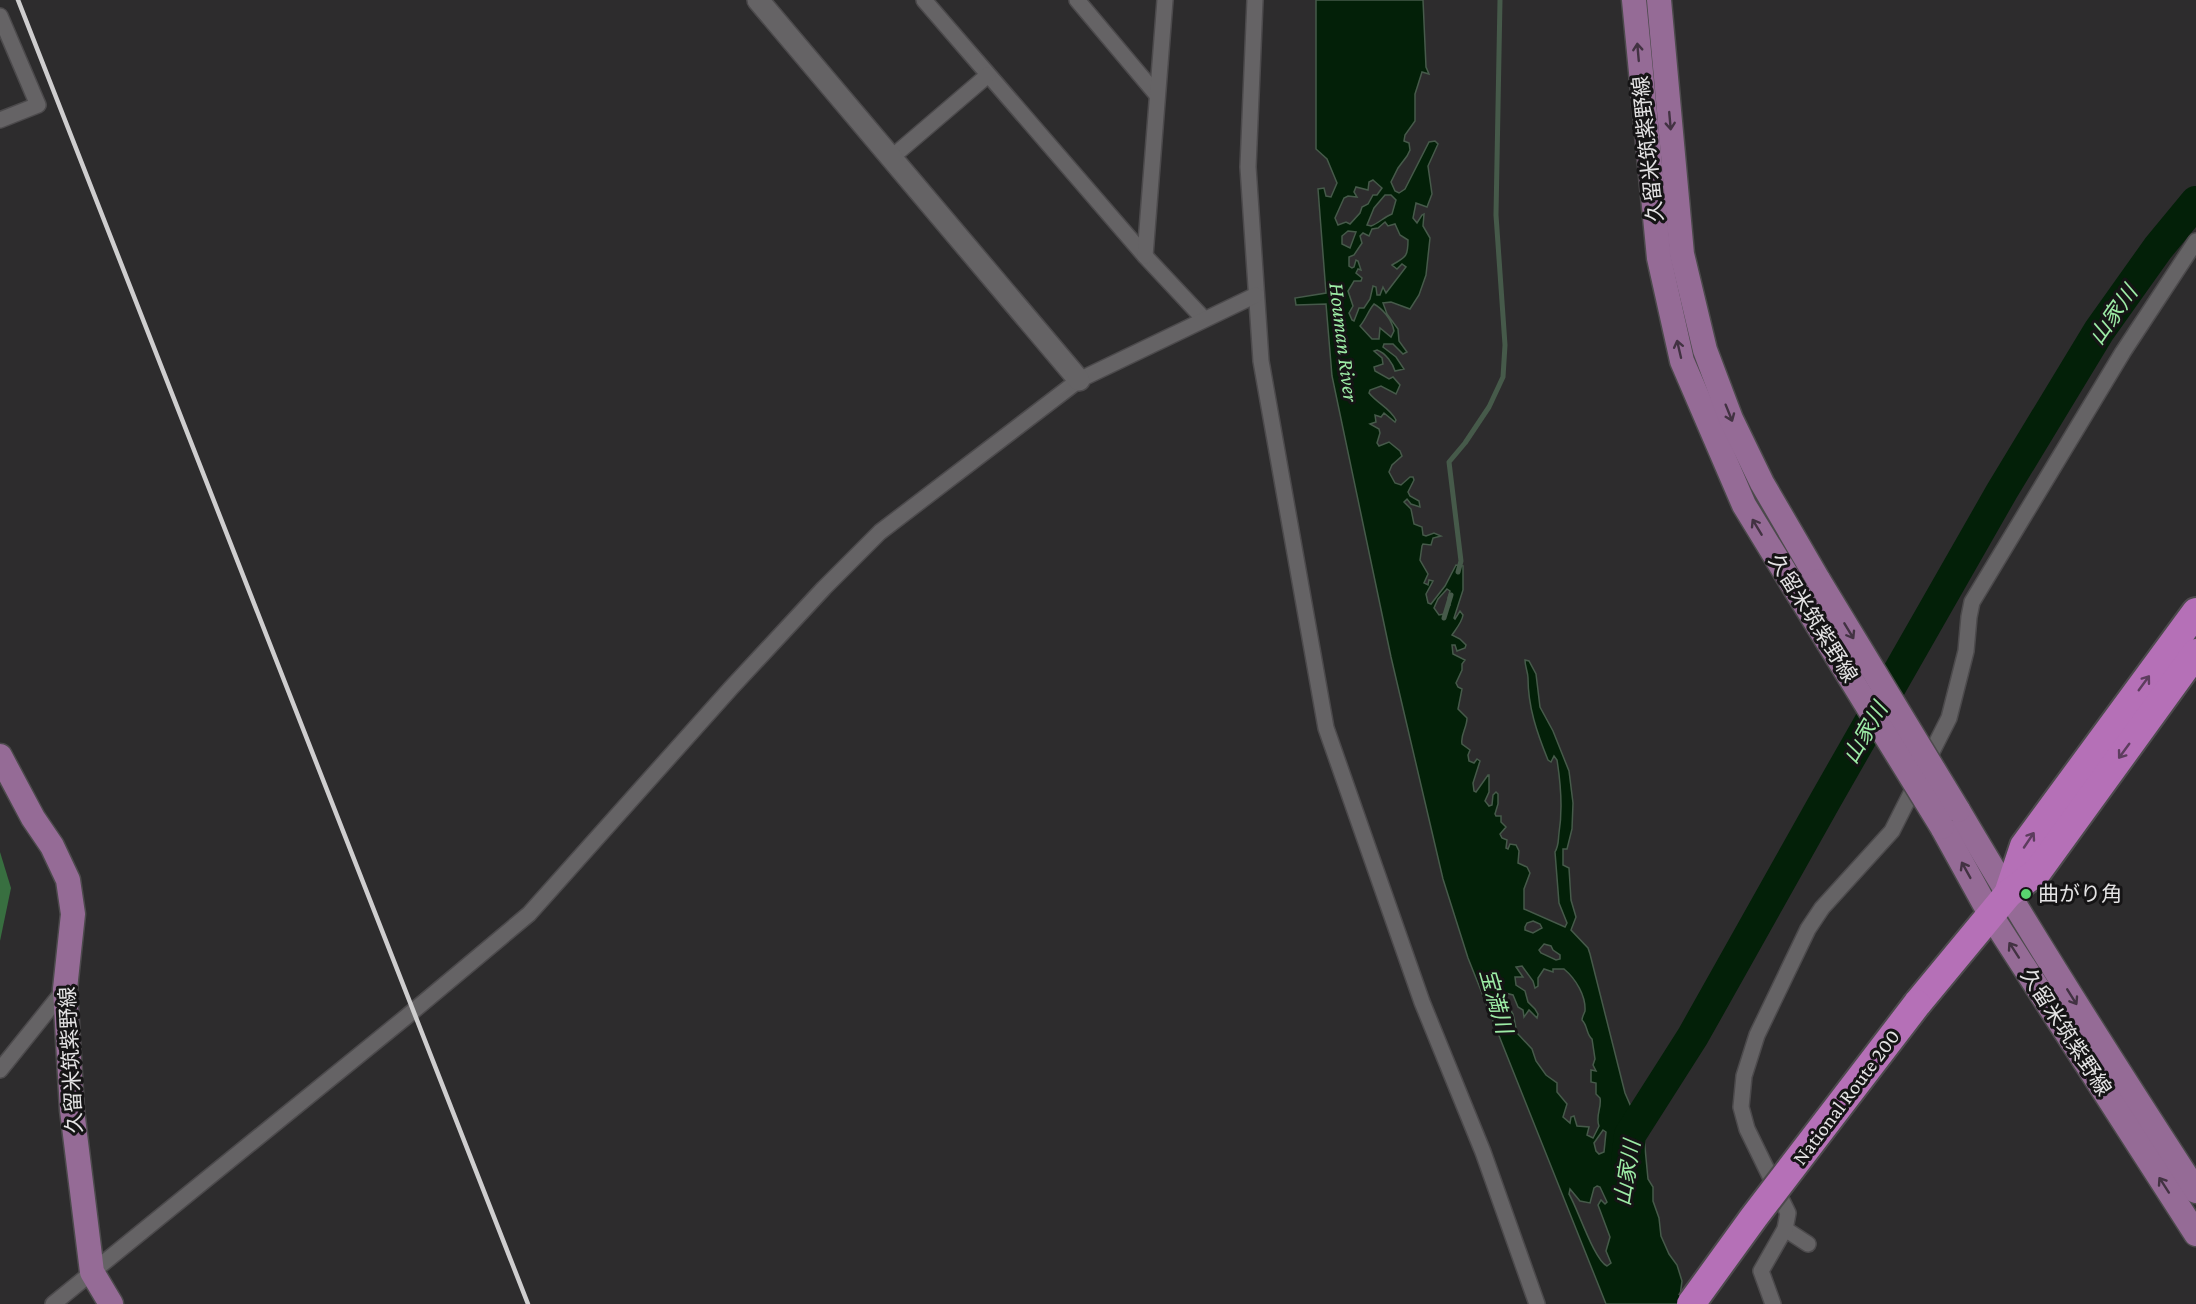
<svg xmlns="http://www.w3.org/2000/svg" width="2196" height="1304" font-family="'Crimson Pro','Noto Sans JP',serif">
	<style>
		.forest { fill: #386f40 }
		.water { fill: #032008; stroke: #465a4a; stroke-width: 1.5; fill-rule: evenodd }
		.lines { fill: none; stroke-linecap: round; stroke-linejoin: round }
		.stream { stroke: #465a4a; stroke-width: 5 }
		.river { stroke: #032008; stroke-width: 32 }
		.street-casing { stroke: #4c4a4c; stroke-width: 18 }
		.secondary-casing { stroke: #4c4a4c; stroke-width: 24 }
		.primary-casing { stroke: #4c4a4c; stroke-width: 27 }
		.highway-casing { stroke: #4c4a4c; stroke-width: 32 }
		.street { stroke: #656365; stroke-width: 15 }
		.secondary { stroke: #656365; stroke-width: 21 }
		.primary { stroke: #956b96; stroke-width: 24 }
		.highway { stroke: #b570b7; stroke-width: 28 }
		.rail { stroke: #cfcecf; stroke-width: 4.5 }
		.primary-bridge-casing { stroke: #4c4a4c; stroke-width: 27; stroke-linecap: butt }
		.highway-bridge-casing { stroke: #4c4a4c; stroke-width: 32; stroke-linecap: butt }
		.primary-bridge { stroke: #956b96; stroke-width: 24 }
		.highway-bridge { stroke: #b570b7; stroke-width: 28 }
		.oneway { stroke: #423242 }
		.oneway2 { stroke: #5d3d5e }
		.poi-dot { fill: #59d56f; stroke: #151415; stroke-width: 2 }
		.labels { text-anchor: middle; dominant-baseline: central; stroke-width: 6; stroke-linejoin: round; paint-order: stroke }
		.street-label { font-size: 21px; fill: #e4e3e4; stroke: #151415 }
		.poi-label { font-size: 21px; fill: #e4e3e4; stroke: #151415; text-anchor: start }
		.water-label { font-size: 22px; font-style: italic; fill: #9deca6; stroke: #151415 }
	</style>
	<rect width="100%" height="100%" fill="#2d2c2d"/>
	<polygon class="forest" points="0,852 11,888 0,941"/>
	<path class="water" d="M1316,0h107l3,67 3,7 -7,-2 -7,22v27l-10,14 -1,6 5,2 1,7 -3,6 -9,12 -7,14 4,9 4,2 6,-4 24,-47 6,-1 3,3 -10,22 4,28 -5,13 -11,-4 -3,15 4,5 5,-8 2,-1 -1,12 7,12 -4,37 -7,20 -9,14 -19,-7 -8,1 4,11 11,15 1,12 8,11 -4,2 -10,-10h-9l-1,3 13,10 8,12 -9,2c-2,-7 -9,-18 -18,-21l-3,1 8,7 1,6 -9,3 1,4 14,8 4,-2 7,8 -4,9 -15,-8 -11,4 -1,3c9,11 21,15 27,27l-1,2 -11,-9 -3,4 -6,-2 1,7 -6,2 9,5 1,4 -3,10 2,3 10,-4 11,9 2,5 -10,9 -3,7 6,11 6,2 9,-8h3l1,3 -6,12 2,4 9,5 1,6 -9,-3 -4,-5 -3,3 7,7 3,15 8,3 1,8 3,1 8,-3 7,3 -8,2 -2,7 -8,-1 -1,2 -2,14 8,14 -4,9 4,2 1,-5 4,1 -7,13 2,9 3,1 14,-18 11,-21 7,1v24l-9,28 1,1 5,-8 3,4c-1,7 -7,14 -11,20l8,4 6,6 -1,3 -8,3 -2,-6h-3l1,9 12,6 -3,4v6l-6,13 2,4 4,2 -4,20 9,9c0,10 -7,17 -5,26l8,6 -2,5 1,6 5,2 3,-4 3,2 -7,22 1,8 2,1 12,-17h1v17l-4,9 4,5 3,-1 1,-10 3,-3 2,2v10l-3,10 1,2h5v6l5,5 -6,7 2,4 5,2 -1,8 2,1 2,-5 6,1 3,6 -1,12 9,4 3,6 -6,16v20l41,18 2,-4 -8,-20 -4,-51c4,-7 3,-11 4,-19 4,-25 2,-48 -2,-73l-3,-4 -3,6 -3,-2c-11,-27 -20,-53 -20,-82 0,-6 -3,-11 -3,-18l4,1 7,13 4,33 13,24 16,40 4,32 -1,26 -5,20h-4v16l6,3 2,32 5,17 -5,13 17,18 2,6 35,139 19,44 4,42 5,8v14l6,17 2,18 8,18 8,11 5,16 -2,15 2,8h-76l-138,-346 -25,-79 -52,-222 -59,-281 -6,-72 -30,1 -1,-7 31,-5 -8,-104 6,-1 2,8 5,1 6,-14 -10,-24 -11,-10zM1373,180l9,8 -5,7h-4l-5,9 -6,3 -2,6 -10,11 -4,-2 -8,3 -3,-7 9,-20 4,-2 9,1 -3,-5 2,-5 12,3 1,-8zM1385,195h6l5,5 -4,14c-8,3 -13,9 -21,12l-4,-1 7,-17zM1385,222l3,4 7,-2 5,11 8,5c0,18 -3,17 -16,25l5,4 5,-5 4,3c-7,9 -13,17 -20,26l-3,-6 -3,8h-3l-1,-8 -3,-1 -3,13 -6,9h-5l-5,13 -2,-1 -3,-7 4,-7 -5,-15 6,-10h7l1,-3 -6,-5 2,-4 3,1 -3,-9 -2,-1 -2,7 -2,1 -3,-2v-9l5,-2 8,-12 -2,-7 3,-3 6,3 3,-7 6,-1zM1348,231l8,1 -6,16 -8,-4v-8zM1374,304c9,5 18,16 20,27l-3,6 -11,-9 -1,11h-7l-12,-13c6,-7 8,-15 14,-22zM1447,589l3,2 -2,7 2,7 -6,9 -5,1 -5,-7 4,-9zM1533,921l7,3 2,4 -9,5 -8,-3v-3l2,-4zM1544,944l7,2 2,4 7,5v4l-4,1 -15,-7 -2,-3zM1522,966l11,15 2,7 3,-2v-8l6,-9 9,3v-3h11c12,10 22,27 21,42 -1,3 -3,6 -3,9 6,6 4,14 10,19l3,20 -2,6 3,6 -5,-1v12l5,1v11l4,4c2,10 -5,18 -1,28l-6,12 -6,-3 2,-8 -12,-1 -3,-10 -3,1 -1,6 -7,-6 4,-13 -10,-12v-9l-11,-8 -10,-14 -4,-12 -15,-16 -4,-19 -9,-15 1,-6 8,2 5,12 5,3 1,7 5,-7 8,8 1,-4 -3,-5 -7,-7 -3,-11 -9,-6 -1,-8h8l-7,-10zM1603,1130l3,2 -2,20 -5,2 -3,-3 -2,-8zM1597,1186l3,1 7,15 -2,2 -4,-4 -3,5 12,32 -4,14 5,12 -4,3c-13,-6 -29,-57 -38,-72l1,-5 10,12 10,2 4,-15z"/>
	<g class="lines">
		<g class="stream">
			<polyline points="1458,572 1461,561 1449,462 1465,443 1489,407 1503,377 1505,345 1496,215 1500,0"/>
			<polyline points="1444,618 1451,595"/>
		</g>
		<polyline class="river" points="1627,1162 1630,1135 1693,1036 1825,801 2002,491 2099,331 2158,248 2196,202"/>
		<g class="street-casing">
			<g id="street">
				<polyline points="924,0 1145,256 1204,319"/>
				<polyline points="1077,0 1157,95"/>
				<polyline points="1255,0 1248,167 1261,361 1326,728 1422,1002 1483,1152 1537,1304"/>
				<polyline points="0,16 38,105 0,120"/>
				<polyline points="891,158 988,75"/>
				<polyline points="1145,256 1165,0"/>
				<polyline points="0,1070 65,989"/>
				<polyline points="1785,1229 1808,1244"/>
				<polyline points="53,1304 406,1017 529,914 731,688 824,588 880,532 1079,380 1256,295"/>
				<polyline points="1773,1304 1761,1271 1785,1229 1788,1213 1747,1129 1741,1107 1744,1076 1757,1035 1808,929 1822,908 1892,831 1949,718 1966,651 1969,617 1972,602 2123,352 2196,241"/>
			</g>
		</g>
		<g class="secondary-casing">
			<polyline id="secondary" points="758,0 1079,380"/>
		</g>
		<g class="primary-casing">
			<g id="primary">
				<polyline points="1634,0 1659,258 1682,361 1744,505 1799,595"/>
				<polyline points="1659,0 1682,254 1705,350 1731,419 1762,483 1819,581"/>
				<polyline points="0,756 33,818 52,846 68,880 73,914 65,989 72,1110 92,1272 111,1304"/>
				<path d="M1958,810c76,129 156,255 238,381"/>
				<polyline points="1942,827 1990,914 2196,1234"/>
			</g>
		</g>
		<g class="highway-casing">
			<g id="highway">
				<polyline points="2008,894 2024,846 2196,612"/>
				<polyline points="1917,1004 2008,894 2038,871 2196,653"/>
			</g>
		</g>
		<use href="#street" class="street"/>
		<use href="#secondary" class="secondary"/>
		<use href="#primary" class="primary"/>
		<use href="#highway" class="highway"/>
		<polyline class="rail" points="18,0 528,1304"/>
		<g class="primary-bridge-casing">
			<g id="primary-bridge">
				<polyline points="1819,581 1958,810"/>
				<polyline points="1799,595 1942,827"/>
			</g>
		</g>
		<g class="highway-bridge-casing">
			<polyline id="highway-bridge" points="1691,1304 1754,1217 1917,1004"/>
		</g>
		<use href="#primary-bridge" class="primary-bridge"/>
		<use href="#highway-bridge" class="highway-bridge"/>
	</g>
	<defs><path id="oneway-shaft" d="M-6 0H5M1.5-3L5.5 0L1.5 3" fill="none" stroke-width="1.6" stroke-linecap="round" stroke-linejoin="round" transform="scale(1.5)"/></defs>
	<g class="oneway">
		<use href="#oneway-shaft" transform="translate(1638 52) rotate(-95)"/>
		<use href="#oneway-shaft" transform="translate(1670 121) rotate(85)"/>
		<use href="#oneway-shaft" transform="translate(1679 349) rotate(-103)"/>
		<use href="#oneway-shaft" transform="translate(1729 413) rotate(68)"/>
		<use href="#oneway-shaft" transform="translate(1757 527) rotate(-121)"/>
		<use href="#oneway-shaft" transform="translate(1849 631) rotate(59)"/>
		<use href="#oneway-shaft" transform="translate(1966 870) rotate(-119)"/>
		<use href="#oneway-shaft" transform="translate(2014 950) rotate(-123)"/>
		<use href="#oneway-shaft" transform="translate(2072 997) rotate(58)"/>
		<use href="#oneway-shaft" transform="translate(2164 1185) rotate(-123)"/>
	</g>
	<g class="oneway2">
		<use href="#oneway-shaft" transform="translate(2144 683) rotate(-54)"/>
		<use href="#oneway-shaft" transform="translate(2124 751) rotate(126)"/>
		<use href="#oneway-shaft" transform="translate(2029 840) rotate(-56)"/>
	</g>
	<circle class="poi-dot" cx="2026" cy="894" r="6"/>
	<g class="labels">
		<g class="street-label">
			<text transform="translate(1648 149) rotate(-96)">久留米筑紫野線</text>
			<text transform="translate(1813 618) rotate(58)">久留米筑紫野線</text>
			<text transform="translate(2066 1032) rotate(57)">久留米筑紫野線</text>
			<text transform="translate(71 1060) rotate(-93)">久留米筑紫野線</text>
			<text transform="translate(1846 1097) rotate(-53)">National Route 200</text>
		</g>
		<g class="poi-label">
			<text x="2038" y="894">曲がり角</text>
		</g>
		<g class="water-label">
			<text transform="translate(2113 315) rotate(-55)">山家川</text>
			<text transform="translate(1344 342) rotate(83)">Houman River</text>
			<text transform="translate(1865 733) rotate(-60)">山家川</text>
			<text transform="translate(1496 1001) rotate(74)">宝満川</text>
			<text transform="translate(1627 1173) rotate(-81)">山家川</text>
		</g>
	</g>
</svg>
